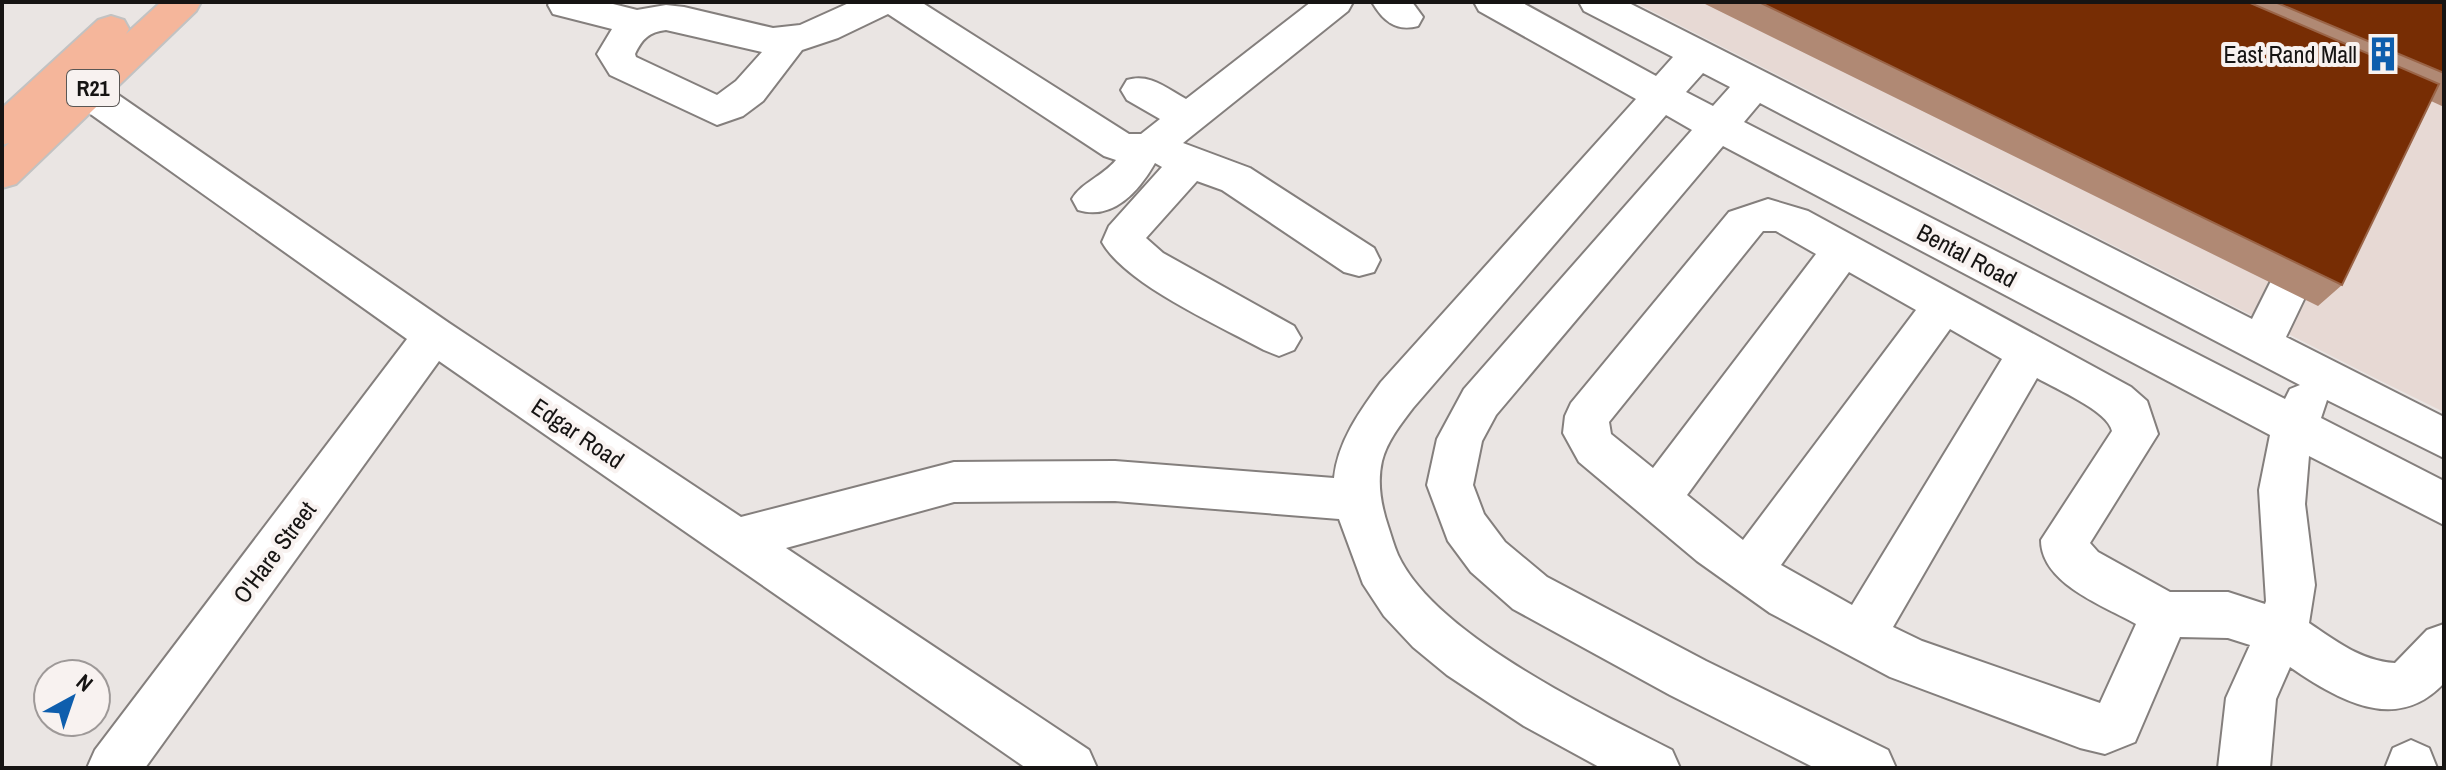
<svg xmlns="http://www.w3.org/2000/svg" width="2446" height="770" font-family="'Archivo Narrow',sans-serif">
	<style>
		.built { fill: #e7d9d4 }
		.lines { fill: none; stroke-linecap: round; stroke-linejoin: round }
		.minor-casing { stroke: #847f7d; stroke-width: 4 }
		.major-casing { stroke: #c2c2c2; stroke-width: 4 }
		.minor { fill: #fff; fill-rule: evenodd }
		.major { fill: #f5b69b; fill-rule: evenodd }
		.wall { fill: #b08974 }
		.building { fill: #772d04; stroke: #9a6447; stroke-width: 2 }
		.labels { text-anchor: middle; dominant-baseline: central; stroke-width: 8; stroke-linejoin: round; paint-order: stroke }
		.shield { fill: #f8f2f0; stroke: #5a5755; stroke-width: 2 }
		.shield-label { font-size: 22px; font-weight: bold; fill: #161413 }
		.poi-label { font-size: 24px; fill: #161413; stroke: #f8f2f0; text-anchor: end }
		.street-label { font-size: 24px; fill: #161413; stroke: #f8f2f0 }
	</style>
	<rect width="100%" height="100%" fill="#eae5e3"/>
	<polygon class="built" points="1634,2 2444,2 2444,412 2377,379"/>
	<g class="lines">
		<g class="minor-casing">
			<g id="minor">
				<path d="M550,2h55l32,8 29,-5 18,2 89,21 27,-3 51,-23h70l208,132h12l19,-15 -33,-19 -6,-10 6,-10c23,-7 39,8 59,19l125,-97h42l-5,9 -165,132 67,25 124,80 6,12 -6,12 -15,4 -15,-4 -122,-82 -25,-9 -51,57 17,15 131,73 7,12 -7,12 -15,6 -15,-6c-44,-24 -139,-66 -162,-108l7,-16 53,-59 -7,-4c-16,28 -42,58 -77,47l-6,-11c9,-16 31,-23 44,-39l-12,-4 -216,-142 -50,24 -36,12 -39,51 -20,15 -26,9 -107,-50 -13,-21 15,-25 -59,-15 -5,-9zM666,30l96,22 -26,29 -19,14 -81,-38 -1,-3c7,-15 14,-22 31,-24z"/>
				<path d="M1372,2h40l11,15 -5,9c-22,6 -35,-5 -46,-24z"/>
				<path d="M1474,2h47l135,74 17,-19 -89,-46 -5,-9h48l625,317 20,-40 15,-5 15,5 6,12 -22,46 158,80v41l-117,-58 -6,18 123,63v44l-135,-69 -4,48 10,81 -6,38c27,18 52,38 86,40l32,-33 17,-6v59c-48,52 -107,16 -154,-16l-14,32 -6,69h-52l8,-70 24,-53 -22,-7 -48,-1 -45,105 -30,12 -25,-6 -190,-71 -120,-64 -73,-52 -118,-99 -16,-29 2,-17 6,-13 158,-191 39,-13 40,12 323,176 16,14 11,33 -68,109 8,9 72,40h58l37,12 1,-3 -7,-111 11,-55 -547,-289 -227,269 -14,26 -9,44 11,29 21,28 42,35 159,84 182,89 8,18h-81l-145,-73 -157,-86 -42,-37 -23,-31 -21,-56 10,-46 27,-50 228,-259 -26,-15 -253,293c-12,16 -26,33 -31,53 -5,22 -1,44 6,65 3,9 6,20 10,29 37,80 197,156 274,195l8,18h-79l-77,-42 -77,-51 -34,-28 -29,-31 -21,-32 -24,-65 -224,-18 -161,1 -168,46 303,202 8,18h-71l-587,-407 -294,407h-58l8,-18 312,-411 -332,-236 -6,-10 6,-10 13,-4 13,4 348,240 292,194 213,-55 161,-1 219,17c4,-37 26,-67 47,-96l255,-283 -157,-88zM1703,73l27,14 -17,19 -27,-14zM1760,103l540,282 -10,4 -5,10 -541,-277zM1763,231h13l40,23 -163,214 -42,-34 -2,-12zM1849,272l67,38 -173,230 -56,-45zM1950,329l52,30 -150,246 -71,-40zM2037,378c19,11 71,33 75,53l-71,109c0,44 64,66 95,84l-36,79 -178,-62 -29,-14z"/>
				<polygon points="2411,740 2429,748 2437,768 2385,768 2393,748"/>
			</g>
		</g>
		<g class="major-casing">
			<polygon id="major" points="161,2 201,2 196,11 16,184 2,188 2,149 9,143 2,145 2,108 98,20 111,16 124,20 129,29 126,34"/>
		</g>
		<use href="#minor" class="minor"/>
		<use href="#major" class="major"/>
	</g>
	<polygon class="wall" points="1701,2 2444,2 2444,107 2431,101 2342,285 2318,306"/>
	<g class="building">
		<polygon points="1759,2 2248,2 2439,84 2342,285"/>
		<polygon points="2275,2 2444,2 2444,73"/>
	</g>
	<defs>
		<g id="building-bare" transform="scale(2.76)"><path d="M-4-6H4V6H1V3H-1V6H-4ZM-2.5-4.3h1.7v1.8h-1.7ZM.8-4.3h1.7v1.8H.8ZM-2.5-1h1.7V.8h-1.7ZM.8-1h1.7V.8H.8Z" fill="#0e5ead" stroke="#f8f2f0" stroke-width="2.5" paint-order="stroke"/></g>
	</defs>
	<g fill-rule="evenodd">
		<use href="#building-bare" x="2383" y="54"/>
	</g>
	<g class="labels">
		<rect class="shield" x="67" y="70" width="52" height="36" rx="6"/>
		<g class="shield-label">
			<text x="93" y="88">R21</text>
		</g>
		<g class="poi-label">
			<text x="2357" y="54">East Rand Mall</text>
		</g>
		<g class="street-label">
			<text transform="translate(1967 255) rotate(28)">Bental Road</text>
			<text transform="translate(578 433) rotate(34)">Edgar Road</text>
			<text transform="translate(274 552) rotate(-53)">O'Hare Street</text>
		</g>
	</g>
	<rect width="2446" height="770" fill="none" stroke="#161413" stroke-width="8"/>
	<g transform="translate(72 698) rotate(40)"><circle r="38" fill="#f8f2f0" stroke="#9e9998" stroke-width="2"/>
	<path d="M0-6L14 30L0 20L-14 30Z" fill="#0e5ead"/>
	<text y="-12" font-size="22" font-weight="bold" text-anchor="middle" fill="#161413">N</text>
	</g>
</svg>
